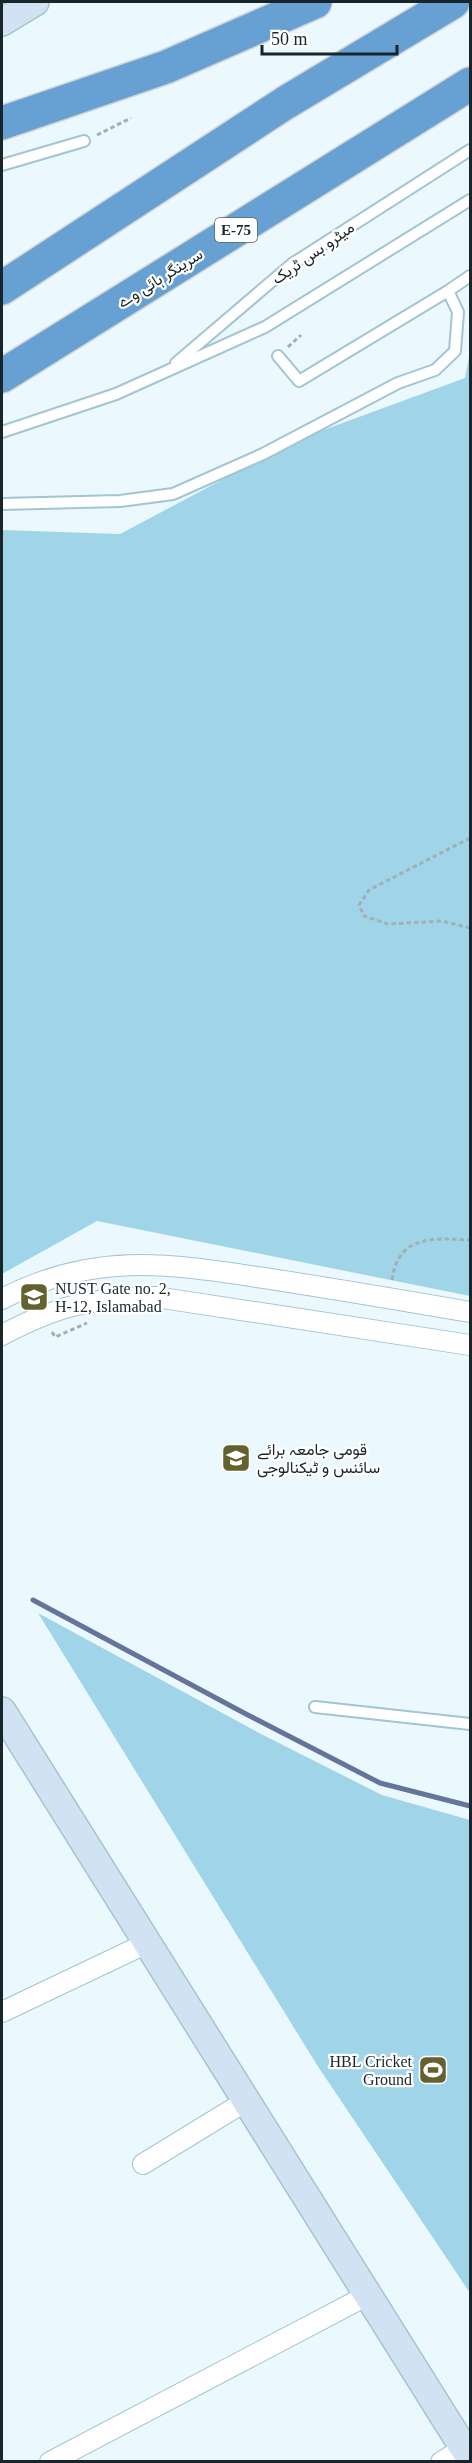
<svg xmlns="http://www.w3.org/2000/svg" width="472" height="2463" font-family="'Times New Roman',Vazirmatn,serif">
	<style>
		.green { fill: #a0d4e8 }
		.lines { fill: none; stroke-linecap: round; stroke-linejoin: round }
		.stream { stroke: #64749a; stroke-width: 5 }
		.lane-casing { stroke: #a2c5d3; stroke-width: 14 }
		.street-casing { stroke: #a2c5d3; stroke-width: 22 }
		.secondary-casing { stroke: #a2c5d3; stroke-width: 30 }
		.highway-casing { stroke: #d1d4d5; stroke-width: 36 }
		.path { stroke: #a2b0b5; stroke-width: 3; stroke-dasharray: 4.5 3; stroke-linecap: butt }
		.lane { stroke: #fff; stroke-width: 10 }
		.street { stroke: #fff; stroke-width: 20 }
		.secondary { stroke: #d1e3f2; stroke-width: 27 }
		.highway { stroke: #67a1d4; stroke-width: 33 }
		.labels { text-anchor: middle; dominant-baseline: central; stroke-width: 4.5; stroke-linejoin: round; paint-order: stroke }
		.shield { fill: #fff; stroke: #5d676b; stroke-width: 1.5 }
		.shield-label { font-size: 15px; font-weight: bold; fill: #18262b }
		.street-label { font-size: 16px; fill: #18262b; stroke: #fff }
		.poi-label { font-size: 16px; fill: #18262b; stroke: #fff; text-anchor: start }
	</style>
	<rect width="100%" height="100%" fill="#ebf9ff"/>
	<g class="green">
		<polygon points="470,352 470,1296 97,1221 2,1274 2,530 120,534 299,439 465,378"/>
		<polygon points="38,1613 259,1733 382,1795 470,1820 470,2293 317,2065"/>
	</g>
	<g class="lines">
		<polyline class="stream" points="33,1600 244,1713 380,1783 470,1806"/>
		<g class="lane-casing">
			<g id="lane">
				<polyline points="2,165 84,141"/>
				<polyline points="448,291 470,276"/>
				<polyline points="176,363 292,264 470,150"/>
				<polyline points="2,432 116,394 265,327 470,200"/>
				<polyline points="2,504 120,501 173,494 263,454 398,383 435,370 455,351 458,312 448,291 299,381 278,356"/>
				<polyline points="315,1707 470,1724"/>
			</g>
		</g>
		<g class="street-casing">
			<g id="street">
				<path d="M2,1299c96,-50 174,-34 275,-19 65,10 129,21 193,32"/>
				<path d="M2,1335c57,-30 89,-37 154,-38l314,48"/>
				<polyline points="2,2012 145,1944"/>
				<polyline points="143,2164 246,2101"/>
				<polyline points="50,2462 368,2295"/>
				<polyline points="441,2462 464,2448"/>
			</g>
		</g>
		<g class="secondary-casing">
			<g id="secondary">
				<polyline points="2,22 35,2"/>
				<polyline points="2,1711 470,2458"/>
			</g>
		</g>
		<g class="highway-casing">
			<g id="highway">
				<polyline points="2,123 166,67 315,2"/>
				<polyline points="2,288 285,103 453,2"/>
				<polyline points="2,376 470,84"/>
			</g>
		</g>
		<g class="path">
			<polyline points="97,135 131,118"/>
			<polyline points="288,347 301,335"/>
			<polyline points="470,838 369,890 359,905 364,916 388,924 442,921 470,928"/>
			<path d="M392,1280c6,-45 41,-42 78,-40"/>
			<polyline points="52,1332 55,1337 87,1323"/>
		</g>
		<use href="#lane" class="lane"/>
		<use href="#street" class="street"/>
		<use href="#secondary" class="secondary"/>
		<use href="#highway" class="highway"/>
	</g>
	<defs>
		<g id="university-square" transform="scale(1.5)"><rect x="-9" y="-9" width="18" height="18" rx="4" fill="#63622f" stroke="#fff"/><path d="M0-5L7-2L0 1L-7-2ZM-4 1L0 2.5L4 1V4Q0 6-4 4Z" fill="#fff"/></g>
		<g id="stadium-square" transform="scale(1.5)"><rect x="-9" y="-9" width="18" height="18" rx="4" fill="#63622f" stroke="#fff"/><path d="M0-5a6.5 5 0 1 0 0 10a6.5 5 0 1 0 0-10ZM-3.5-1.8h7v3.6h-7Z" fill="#fff"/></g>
	</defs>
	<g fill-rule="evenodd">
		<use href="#university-square" x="34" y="1297"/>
		<use href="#university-square" x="236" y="1458"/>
		<use href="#stadium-square" x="433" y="2070"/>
	</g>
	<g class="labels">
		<rect class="shield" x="215" y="218" width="42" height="24" rx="4.5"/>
		<g class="shield-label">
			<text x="236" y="230">E-75</text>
		</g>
		<g class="street-label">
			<text transform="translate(313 253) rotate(-35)">میٹرو بس ٹریک</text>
			<text transform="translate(160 278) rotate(-32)">سرینگر ہائی وے</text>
		</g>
		<g class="poi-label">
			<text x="55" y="1288">NUST Gate no. 2,<tspan x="55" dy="18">H-12, Islamabad</tspan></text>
			<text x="257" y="1449">قومی جامعہ برائے<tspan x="257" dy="18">سائنس و ٹیکنالوجی</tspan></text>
			<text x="412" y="2061" text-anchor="end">HBL Cricket<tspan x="412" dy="18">Ground</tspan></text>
		</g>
	</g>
	<rect width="472" height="2463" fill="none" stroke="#18262b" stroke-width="6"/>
	<path d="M262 45v9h135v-9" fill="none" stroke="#18262b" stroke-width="3"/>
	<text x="271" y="45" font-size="18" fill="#18262b" stroke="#ffffff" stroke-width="4.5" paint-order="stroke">50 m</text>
</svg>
